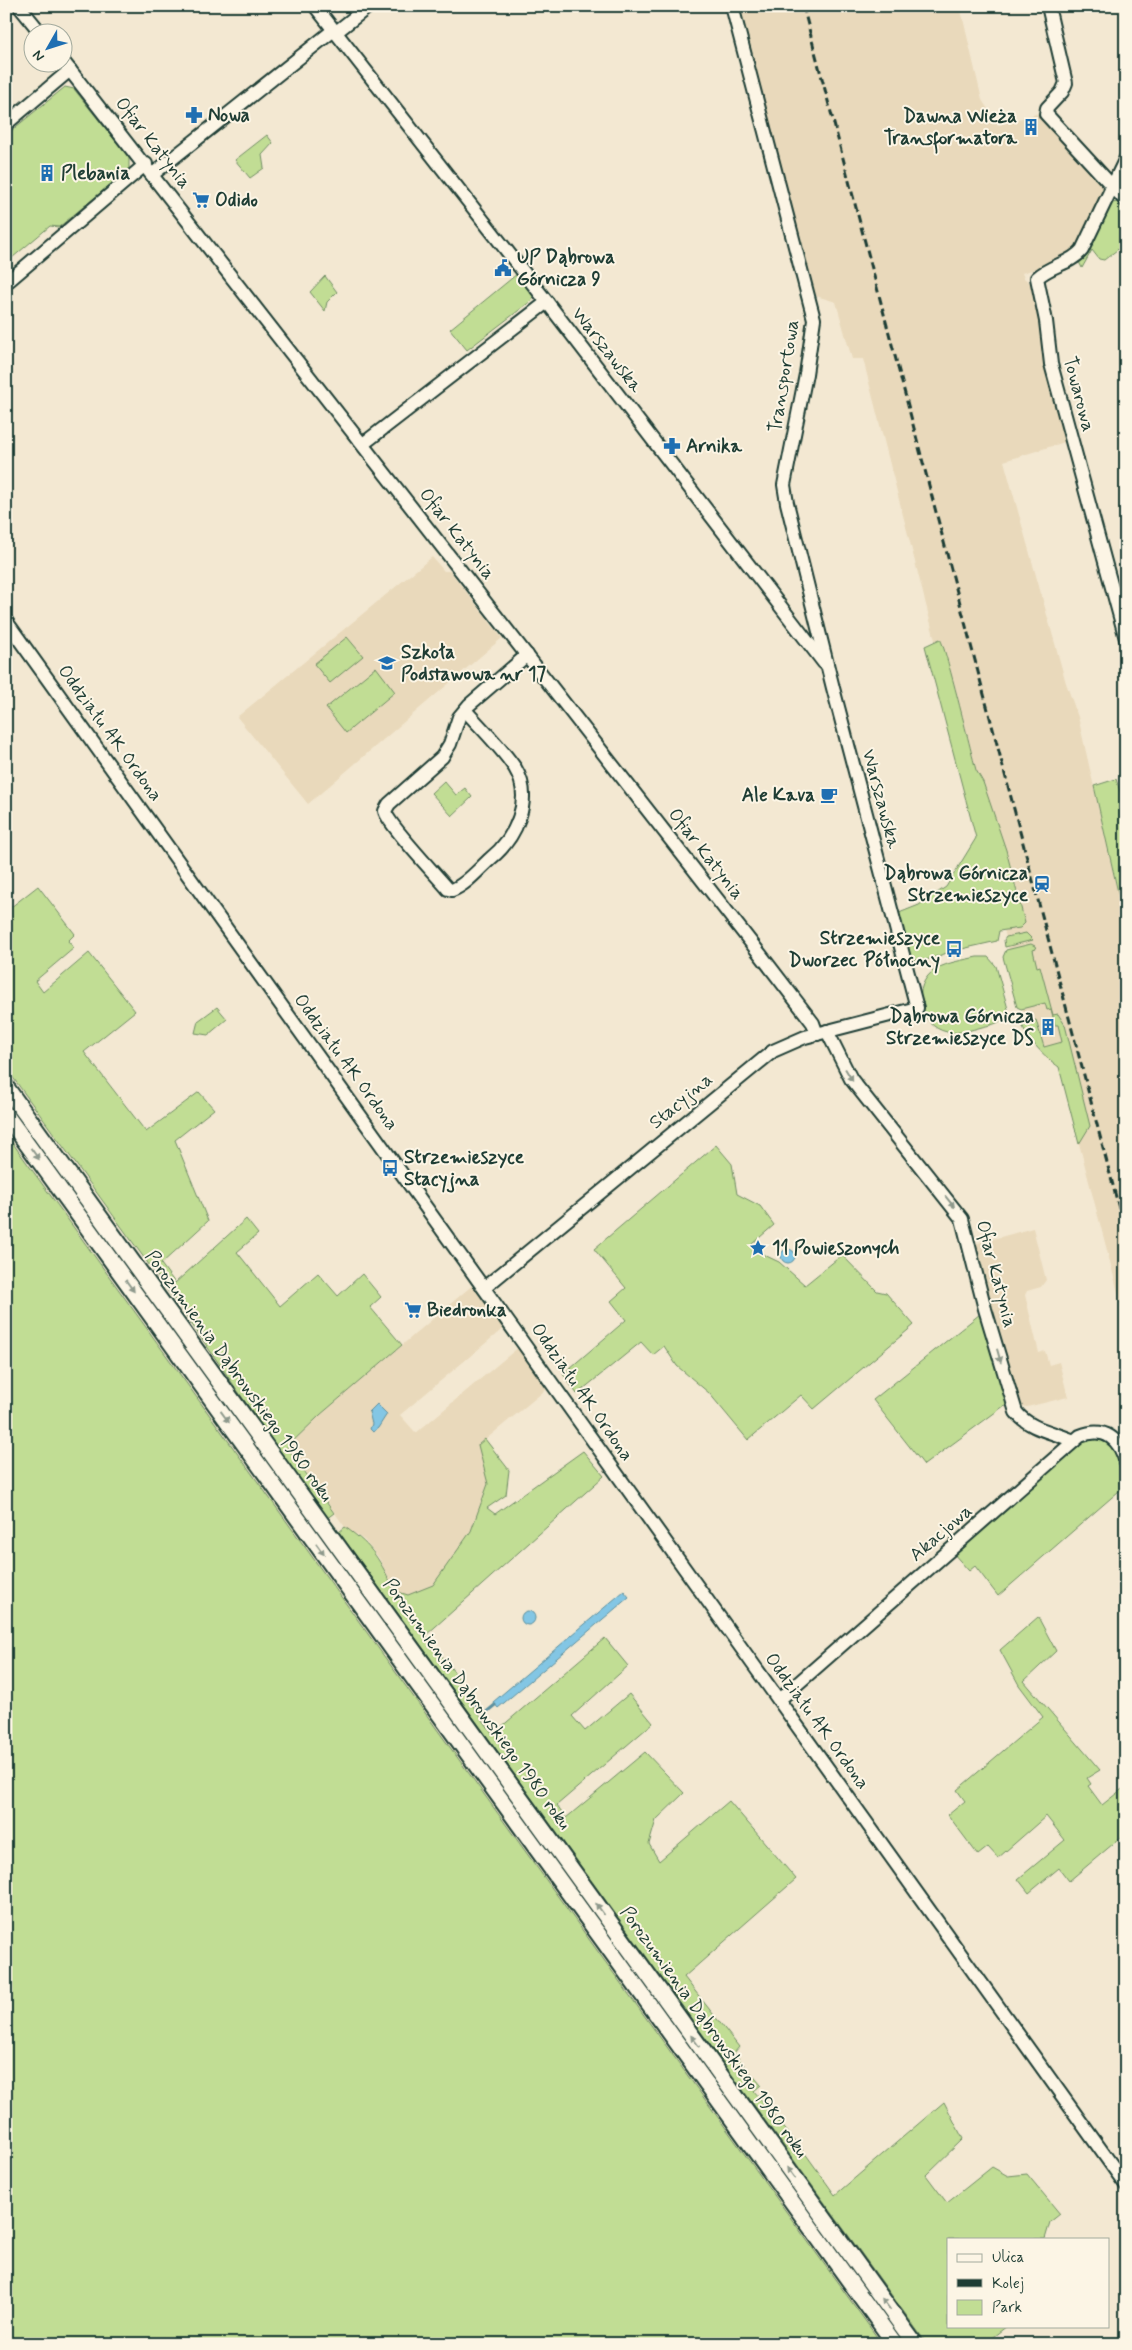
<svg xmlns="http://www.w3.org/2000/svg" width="1132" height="2350" font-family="Mynerve,sans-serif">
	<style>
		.built { fill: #e9d9bb }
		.green { fill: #c1dd94; stroke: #708d64 }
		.water { fill: #83c6e4; stroke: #5b8f9e }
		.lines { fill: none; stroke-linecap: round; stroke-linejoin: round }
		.stream { stroke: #5b8f9e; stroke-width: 3 }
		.minor-casing { stroke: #1f3d34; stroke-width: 16 }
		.major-casing { stroke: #1f3d34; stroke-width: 19 }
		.minor { stroke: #fcf5e5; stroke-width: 12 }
		.major { stroke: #fcf5e5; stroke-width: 15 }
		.rail { stroke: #1f3d34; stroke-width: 3; stroke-dasharray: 8 4; stroke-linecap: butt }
		.oneway { fill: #8e998c }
		.labels { text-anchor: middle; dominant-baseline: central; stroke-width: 4; stroke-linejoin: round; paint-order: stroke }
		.poi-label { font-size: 19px; font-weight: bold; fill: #1f3d34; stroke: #fcf5e5; text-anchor: start }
		.street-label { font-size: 19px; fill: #1f3d34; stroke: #fcf5e5 }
	</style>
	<rect width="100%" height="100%" fill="#f3e8d2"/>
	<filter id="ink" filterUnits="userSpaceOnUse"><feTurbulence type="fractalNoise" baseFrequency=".02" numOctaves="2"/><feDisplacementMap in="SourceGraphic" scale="10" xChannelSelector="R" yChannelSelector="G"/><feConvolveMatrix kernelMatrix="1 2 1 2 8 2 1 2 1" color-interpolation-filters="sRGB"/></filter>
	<g filter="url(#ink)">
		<g class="built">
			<polygon points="739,6 960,6 982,100 998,125 1039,113 1107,189 1080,248 1065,260 1022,273 1024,278 1033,285 1068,441 1004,461 1066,683 1078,717 1119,897 1126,941 1126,1323 1059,1067 1046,1058 1028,1030 935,640 863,359 852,359 836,302 816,296"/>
			<polygon points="432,557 444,571 450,571 502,638 308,804 237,717"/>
			<polygon points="1033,1228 1046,1280 1041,1287 1027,1291 1025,1295 1039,1353 1045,1351 1049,1365 1059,1362 1068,1397 1027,1407 1019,1406 990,1306 975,1244"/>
			<polygon points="475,1283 506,1326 400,1415 416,1433 520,1346 549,1387 479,1445 488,1484 471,1531 433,1585 408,1595 395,1591 379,1558 364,1540 345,1527 287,1447 320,1415"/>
		</g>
		<g class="green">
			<polygon points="65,87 74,89 129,158 129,169 59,227 50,226 6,263 6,135"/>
			<polygon points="267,135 273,143 262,155 264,168 250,178 235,160"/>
			<polygon points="1119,202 1126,208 1126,243 1104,260 1099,259 1092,250 1082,268 1078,260 1111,203"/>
			<polygon points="517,274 534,295 531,301 467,350 450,329"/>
			<polygon points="325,276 337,292 327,302 325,311 310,292"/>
			<polygon points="347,637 363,656 330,683 314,664"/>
			<path d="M940,639c5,5 31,113 36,131l7,12 23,68 19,73 -5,5 -21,3 -2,10 -44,10 -30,10 -7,-1 -9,-6 -8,-41 20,-8 27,-18 30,-49 -51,-192z"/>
			<polygon points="376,667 395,692 346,733 326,708"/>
			<polygon points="1116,779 1126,809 1126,941 1119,897 1094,786"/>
			<polygon points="444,781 456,795 465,788 472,797 452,816 431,793"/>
			<polygon points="38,886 75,934 68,941 74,948 35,981 43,992 89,953 135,1011 84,1052 146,1132 199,1092 214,1109 175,1140 208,1221 161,1264 175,1283 246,1219 258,1234 237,1252 280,1306 318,1273 338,1296 362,1274 381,1297 370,1307 402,1345 320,1415 287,1447 334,1513 326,1519 182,1310 6,1068 6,911"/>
			<polygon points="1026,933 1033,940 1005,947 1004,940 1006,937"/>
			<path d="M1031,944l4,2 1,3 -3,1 4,17 3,-1 13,49 5,-1 7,11 25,101 -11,18 -20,-77c-13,-9 -37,-32 -38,-48l3,-3 2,7 10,-3 8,27 18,-5 -4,-17h-3l-4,-16 -4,1 -2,-7 -24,6 -4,-2 -14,-50 3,-7z"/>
			<path d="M977,957h11l8,9 12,43c-4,14 -13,15 -26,18 -11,3 -23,7 -35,5 -29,-6 -37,-47 -11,-63 12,-7 28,-9 41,-12z"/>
			<polygon points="217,1007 227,1019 208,1035 195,1033 198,1021"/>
			<polygon points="6,1134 882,2344 6,2344"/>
			<polygon points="716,1145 732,1164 737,1194 760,1206 774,1225 752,1244 758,1252 779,1262 805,1285 842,1255 877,1291 886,1293 914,1325 814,1409 801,1395 748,1440 709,1393 677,1366 664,1346 653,1355 641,1342 577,1394 563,1374 626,1320 611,1301 626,1288 594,1249"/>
			<polygon points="990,1306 1016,1397 924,1465 873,1400"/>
			<path d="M1088,1437c27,0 34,25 38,48l-128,111 -23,-30 -6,5 -17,-19 122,-106z"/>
			<path d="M485,1439l24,31 -3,25 -19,13 8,6 88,-63 21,25 -178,159 41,54 -4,3 30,42 112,-96 23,28 -56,50 13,15 44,-37 24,29 -96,82 9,13 79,-66 39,41 -28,27 -7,24 10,17 70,-60 67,78 -112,98 55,70 -5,6 27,32 -7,6 53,65 28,39 109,-93 19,37 -37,36 21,28 45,-36 16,9 19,-2 33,40 -10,8 -5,17h-97v87h59l-23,18h-57l-588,-812 6,-5c30,21 34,33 50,64l13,4 25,-10 38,-54 17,-47 -10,-39z"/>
			<polygon points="1038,1617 1056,1651 1024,1681 1100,1770 1087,1778 1091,1784 1088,1786 1102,1805 1126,1786 1126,1833 1069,1881 1059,1868 1029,1893 1018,1879 1065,1840 1046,1816 998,1858 988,1847 978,1855 948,1815 965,1801 957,1790 1043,1717 1019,1685 1000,1650"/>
		</g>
		<g class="water">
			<circle cx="788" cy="1256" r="7"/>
			<polygon points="377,1404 387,1414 378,1428 373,1432 370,1429 372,1424 369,1412"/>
			<polygon points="624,1591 629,1597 498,1708 493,1702"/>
			<circle cx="528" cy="1618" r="7"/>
		</g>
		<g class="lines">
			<g class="stream">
				<polyline points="469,1695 484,1714"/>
				<polyline points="493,1729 484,1714 495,1705"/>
			</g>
			<g class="minor-casing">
				<g id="minor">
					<polyline points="19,6 40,32"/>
					<polyline points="315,6 547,302 824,663"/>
					<polyline points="1048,6 1066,83 1062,92 1047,108 1046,114 1126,201"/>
					<polyline points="62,60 760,954 813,1023 817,1034"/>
					<polyline points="6,124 70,70"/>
					<path d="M1126,158l-44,92c-11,14 -32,15 -45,28l9,43 5,43 75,275"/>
					<polyline points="153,174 330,33 340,29 369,6"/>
					<polyline points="6,283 146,164"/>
					<polyline points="363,444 547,302"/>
					<polyline points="6,621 1126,2185"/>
					<path d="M465,710c16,18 36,37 50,58 19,31 1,70 -25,91 -11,10 -24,26 -38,31l-4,-1c-11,-13 -61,-66 -63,-78l4,-7 53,-47 8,-13 9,-27 10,-12 58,-50"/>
					<path d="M827,1031l24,48 111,140 23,90 31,103c14,18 38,20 58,29"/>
					<polyline points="484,1288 773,1051 805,1037 917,1008 833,688 787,503 784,485 806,374 814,319 732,6"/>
					<path d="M779,1700l301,-264c25,-10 40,3 46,27"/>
				</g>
			</g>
			<g class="major-casing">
				<g id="major">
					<polyline points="6,1087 915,2344"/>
					<polyline points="6,1115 895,2344"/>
				</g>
			</g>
			<use href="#minor" class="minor"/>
			<use href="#major" class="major"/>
			<polyline class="rail" points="803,6 1126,1235"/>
		</g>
		<defs><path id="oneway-solid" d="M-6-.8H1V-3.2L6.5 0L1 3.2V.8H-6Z" transform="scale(1.25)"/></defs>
		<g class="oneway">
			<use href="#oneway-solid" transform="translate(849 1075) rotate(59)"/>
			<use href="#oneway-solid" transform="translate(35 1154) rotate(54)"/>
			<use href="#oneway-solid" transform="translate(950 1202) rotate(51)"/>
			<use href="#oneway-solid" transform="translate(130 1286) rotate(54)"/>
			<use href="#oneway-solid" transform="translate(999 1356) rotate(74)"/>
			<use href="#oneway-solid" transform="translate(225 1417) rotate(54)"/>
			<use href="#oneway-solid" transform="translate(320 1549) rotate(54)"/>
			<use href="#oneway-solid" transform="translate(600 1909) rotate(-126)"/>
			<use href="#oneway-solid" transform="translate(695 2041) rotate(-126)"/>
			<use href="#oneway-solid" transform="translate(791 2173) rotate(-126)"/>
			<use href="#oneway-solid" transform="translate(886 2304) rotate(-126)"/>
		</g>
	</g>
	<defs>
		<g id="pharmacy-bare" transform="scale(1.35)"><path d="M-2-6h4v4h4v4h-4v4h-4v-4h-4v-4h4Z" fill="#1f6fb2" stroke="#fcf5e5" stroke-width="2.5" paint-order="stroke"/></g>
		<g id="building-bare" transform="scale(1.35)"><path d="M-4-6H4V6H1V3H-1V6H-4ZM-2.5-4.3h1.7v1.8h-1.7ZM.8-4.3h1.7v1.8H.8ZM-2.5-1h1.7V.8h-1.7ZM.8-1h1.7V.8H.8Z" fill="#1f6fb2" stroke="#fcf5e5" stroke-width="2.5" paint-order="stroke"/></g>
		<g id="supermarket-bare" transform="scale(1.35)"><path d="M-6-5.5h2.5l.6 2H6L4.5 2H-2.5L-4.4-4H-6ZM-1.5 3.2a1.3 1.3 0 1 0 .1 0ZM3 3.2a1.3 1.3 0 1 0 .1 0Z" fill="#1f6fb2" stroke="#fcf5e5" stroke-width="2.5" paint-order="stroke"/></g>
		<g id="civic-bare" transform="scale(1.35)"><path d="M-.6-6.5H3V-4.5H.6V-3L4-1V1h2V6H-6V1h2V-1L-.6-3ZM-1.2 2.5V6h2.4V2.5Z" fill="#1f6fb2" stroke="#fcf5e5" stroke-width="2.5" paint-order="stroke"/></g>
		<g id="school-bare" transform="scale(1.35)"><path d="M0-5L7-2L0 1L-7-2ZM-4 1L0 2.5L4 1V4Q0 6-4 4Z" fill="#1f6fb2" stroke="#fcf5e5" stroke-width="2.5" paint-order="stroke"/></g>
		<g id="cafe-bare" transform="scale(1.35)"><path d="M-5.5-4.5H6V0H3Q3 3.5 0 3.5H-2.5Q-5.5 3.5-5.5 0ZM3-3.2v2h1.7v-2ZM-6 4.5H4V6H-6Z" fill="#1f6fb2" stroke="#fcf5e5" stroke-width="2.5" paint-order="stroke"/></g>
		<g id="station-bare" transform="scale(1.35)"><path d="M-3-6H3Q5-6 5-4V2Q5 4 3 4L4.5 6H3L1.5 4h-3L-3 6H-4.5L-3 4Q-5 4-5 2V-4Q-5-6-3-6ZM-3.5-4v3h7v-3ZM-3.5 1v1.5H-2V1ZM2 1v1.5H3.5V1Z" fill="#1f6fb2" stroke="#fcf5e5" stroke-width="2.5" paint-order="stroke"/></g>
		<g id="bus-bare" transform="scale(1.35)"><path d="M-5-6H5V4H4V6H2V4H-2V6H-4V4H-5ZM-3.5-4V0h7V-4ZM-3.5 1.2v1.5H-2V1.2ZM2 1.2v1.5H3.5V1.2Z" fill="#1f6fb2" stroke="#fcf5e5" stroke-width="2.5" paint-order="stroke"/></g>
		<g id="sight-bare" transform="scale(1.35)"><path d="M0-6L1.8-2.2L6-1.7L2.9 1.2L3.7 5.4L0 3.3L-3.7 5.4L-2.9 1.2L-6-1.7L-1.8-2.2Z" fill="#1f6fb2" stroke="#fcf5e5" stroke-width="2.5" paint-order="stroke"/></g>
	</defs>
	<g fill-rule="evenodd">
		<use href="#pharmacy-bare" x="194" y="115"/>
		<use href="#building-bare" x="1031" y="127"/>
		<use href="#building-bare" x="47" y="173"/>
		<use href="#supermarket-bare" x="201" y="200"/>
		<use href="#civic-bare" x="503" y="268"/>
		<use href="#pharmacy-bare" x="672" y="446"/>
		<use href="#school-bare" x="387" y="663"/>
		<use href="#cafe-bare" x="829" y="795"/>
		<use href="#station-bare" x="1042" y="884"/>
		<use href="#bus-bare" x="954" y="949"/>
		<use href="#building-bare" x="1048" y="1027"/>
		<use href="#bus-bare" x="390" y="1168"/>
		<use href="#sight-bare" x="758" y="1248"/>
		<use href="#supermarket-bare" x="413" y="1310"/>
	</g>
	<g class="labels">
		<g class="poi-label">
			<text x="208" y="115">Nowa</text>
			<text x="1017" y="116" text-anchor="end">Dawna Wieża<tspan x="1017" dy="22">Transformatora</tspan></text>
			<text x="61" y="173">Plebania</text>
			<text x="215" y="200">Odido</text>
			<text x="517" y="257">UP Dąbrowa<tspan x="517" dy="22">Górnicza 9</tspan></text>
			<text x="686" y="446">Arnika</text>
			<text x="401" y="652">Szkoła<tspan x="401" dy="22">Podstawowa nr 17</tspan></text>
			<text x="815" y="795" text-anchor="end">Ale Kava</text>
			<text x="1028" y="873" text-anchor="end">Dąbrowa Górnicza<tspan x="1028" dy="22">Strzemieszyce</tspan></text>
			<text x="940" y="938" text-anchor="end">Strzemieszyce<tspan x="940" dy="22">Dworzec Północny</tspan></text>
			<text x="1034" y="1016" text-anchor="end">Dąbrowa Górnicza<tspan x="1034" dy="22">Strzemieszyce DS</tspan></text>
			<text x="404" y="1157">Strzemieszyce<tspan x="404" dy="22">Stacyjna</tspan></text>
			<text x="772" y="1248">11 Powieszonych</text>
			<text x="427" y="1310">Biedronka</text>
		</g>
		<g class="street-label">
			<text transform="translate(153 143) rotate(52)">Ofiar Katynia</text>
			<text transform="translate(607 350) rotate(52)">Warszawska</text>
			<text transform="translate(784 376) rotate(-81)">Transportowa</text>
			<text transform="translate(1079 394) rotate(75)">Towarowa</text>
			<text transform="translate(457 534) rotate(52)">Ofiar Katynia</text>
			<text transform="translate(110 733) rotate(54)">Oddziału AK Ordona</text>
			<text transform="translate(881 799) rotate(75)">Warszawska</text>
			<text transform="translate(706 854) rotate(52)">Ofiar Katynia</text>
			<text transform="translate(346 1062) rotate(54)">Oddziału AK Ordona</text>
			<text transform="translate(681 1101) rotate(-40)">Stacyjna</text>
			<text transform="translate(996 1274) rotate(75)">Ofiar Katynia</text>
			<text transform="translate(239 1376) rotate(54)">Porozumienia Dąbrowskiego 1980 roku</text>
			<text transform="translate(582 1392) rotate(55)">Oddziału AK Ordona</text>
			<text transform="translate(941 1533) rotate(-41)">Akacjowa</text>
			<text transform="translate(477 1704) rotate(54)">Porozumienia Dąbrowskiego 1980 roku</text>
			<text transform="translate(817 1721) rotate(54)">Oddziału AK Ordona</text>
			<text transform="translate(714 2032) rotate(54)">Porozumienia Dąbrowskiego 1980 roku</text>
		</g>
	</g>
	<rect width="1132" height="2350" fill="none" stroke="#fcf5e5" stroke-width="25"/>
	<rect x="12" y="12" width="1107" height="2325" fill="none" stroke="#1f3d34" stroke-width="2" filter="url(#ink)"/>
	<rect x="947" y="2238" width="162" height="90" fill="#fcf5e5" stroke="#a4ab9e"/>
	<rect x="957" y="2254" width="25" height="8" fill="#fcf5e5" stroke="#a4ab9e"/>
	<text x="992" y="2262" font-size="15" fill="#1f3d34">Ulica</text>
	<rect x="957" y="2279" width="25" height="8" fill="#1f3d34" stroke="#a4ab9e"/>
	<text x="992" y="2288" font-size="15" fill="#1f3d34">Kolej</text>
	<rect x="957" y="2300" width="25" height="15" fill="#c1dd94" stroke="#a4ab9e"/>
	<text x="992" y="2312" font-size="15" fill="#1f3d34">Park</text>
	<g transform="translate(48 48) rotate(231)"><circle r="24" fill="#fcf5e5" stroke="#a4ab9e"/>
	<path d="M0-4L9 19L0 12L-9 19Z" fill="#1f6fb2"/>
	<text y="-8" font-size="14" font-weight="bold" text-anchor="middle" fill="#1f3d34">N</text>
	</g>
</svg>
